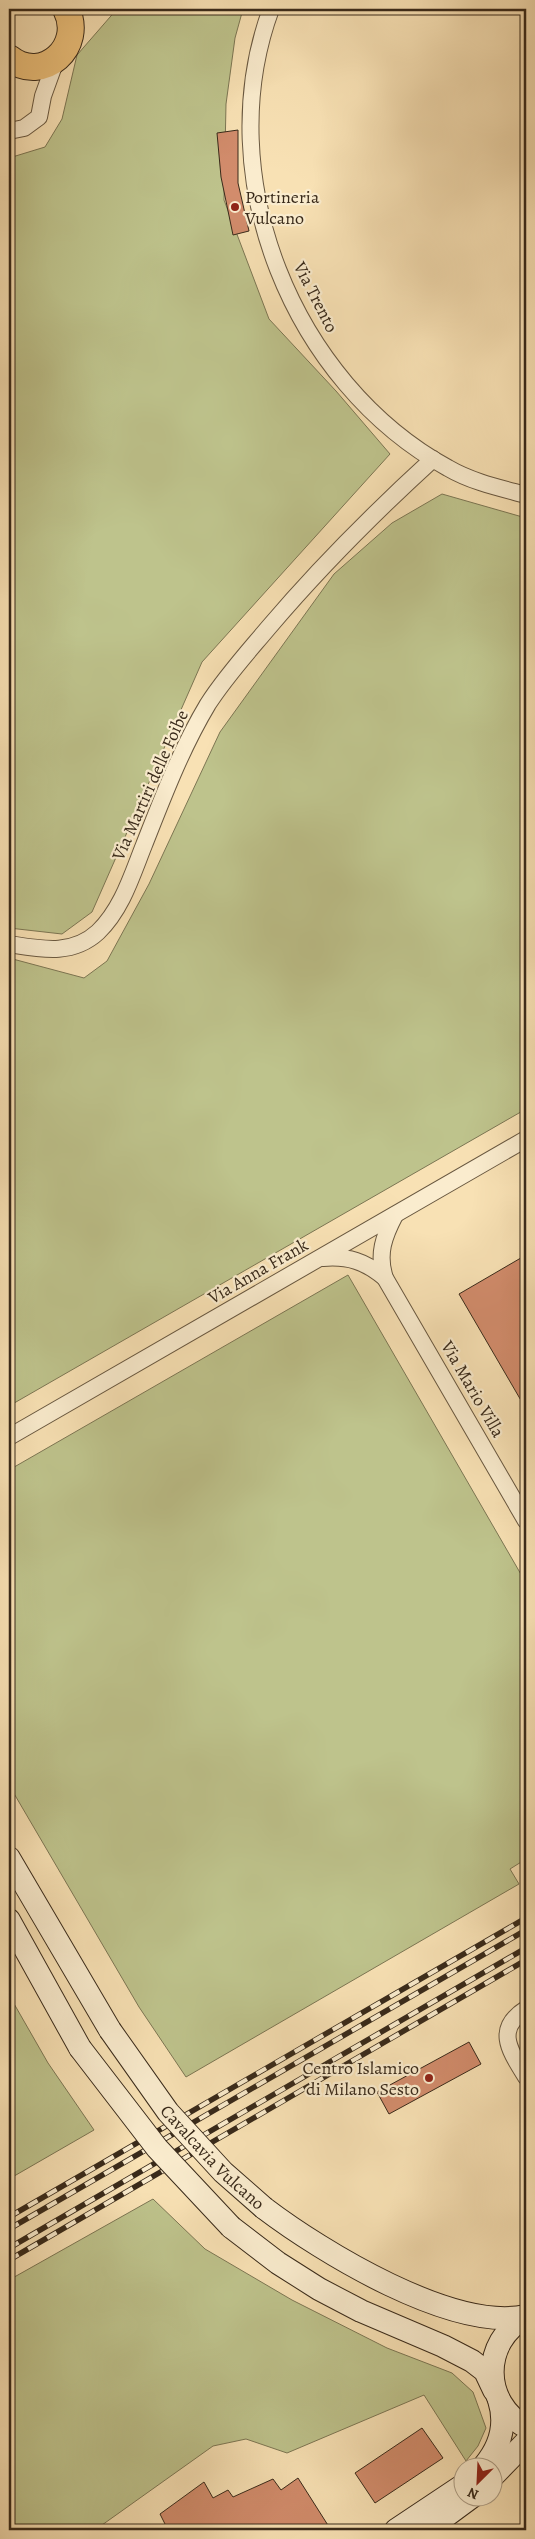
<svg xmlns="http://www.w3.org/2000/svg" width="535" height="2539" font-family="Alegreya,serif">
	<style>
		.green { fill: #bec38c; stroke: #7c7653 }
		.building { fill: #d28c6c; stroke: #392a1a }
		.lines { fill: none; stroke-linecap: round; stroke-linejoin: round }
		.street-casing { stroke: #695840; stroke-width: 18 }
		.secondary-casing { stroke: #392a1a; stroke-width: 24 }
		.primary-casing { stroke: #392a1a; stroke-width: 28 }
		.street { stroke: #faecce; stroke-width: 16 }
		.secondary { stroke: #faecce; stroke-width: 22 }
		.primary { stroke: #ecc07a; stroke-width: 26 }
		.rail-casing { stroke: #392a1a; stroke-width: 5.5 }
		.rail { stroke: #faecce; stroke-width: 4; stroke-dasharray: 11; stroke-linecap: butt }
		.secondary-bridge-casing { stroke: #392a1a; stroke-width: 24; stroke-linecap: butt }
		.secondary-bridge { stroke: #faecce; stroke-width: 22 }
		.poi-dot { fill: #8f2418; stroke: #faecce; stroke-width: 2 }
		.labels { text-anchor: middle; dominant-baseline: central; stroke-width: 4.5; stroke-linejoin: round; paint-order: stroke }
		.poi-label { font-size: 18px; fill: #392a1a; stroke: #faecce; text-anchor: start }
		.street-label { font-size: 18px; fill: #392a1a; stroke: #faecce }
	</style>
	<rect width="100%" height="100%" fill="#f8e1b4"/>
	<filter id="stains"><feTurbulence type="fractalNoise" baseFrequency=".004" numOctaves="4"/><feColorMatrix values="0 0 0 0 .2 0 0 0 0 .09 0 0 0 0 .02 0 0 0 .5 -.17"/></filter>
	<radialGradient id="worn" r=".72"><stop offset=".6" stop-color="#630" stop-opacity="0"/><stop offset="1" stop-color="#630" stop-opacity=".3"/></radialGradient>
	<g class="green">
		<polygon points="117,9 243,9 235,38 226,104 224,200 269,319 336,391 390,454 202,662 92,912 62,934 9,928 9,158 45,147 62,119 77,55"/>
		<polygon points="442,494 526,518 526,1109 9,1406 9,958 84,978 107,961 149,884 220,732 334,574 392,523"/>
		<polygon points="348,1275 526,1583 526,1859 510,1869 519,1884 186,2077 139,2007 9,1785 9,1470"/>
		<polygon points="9,1995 48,2063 94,2130 9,2179"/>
		<polygon points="153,2199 205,2249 292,2300 387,2348 452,2373 473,2392 486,2428 478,2446 466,2461 424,2395 287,2453 246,2439 213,2446 95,2530 9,2530 9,2280"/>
	</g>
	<g class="building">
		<polygon points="238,130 238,183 249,231 233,235 221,177 217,133"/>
		<polygon points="526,1255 526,1409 459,1294"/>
		<polygon points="469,2042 481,2064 389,2114 377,2092"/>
		<polygon points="422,2428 443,2458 375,2503 355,2473"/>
		<polygon points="298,2478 331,2530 168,2530 160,2514 204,2482 213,2498 228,2490 233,2497 273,2479 281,2490"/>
	</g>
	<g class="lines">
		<g class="street-casing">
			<g id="street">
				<path d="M271,9c-62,168 22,374 177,459 24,14 52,20 78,27"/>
				<polyline points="9,131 24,128 39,117 43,96 56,60"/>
				<path d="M9,944c32,5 63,12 89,-12 24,-23 34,-57 46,-87 19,-48 37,-96 64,-141 18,-28 40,-52 61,-77 51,-60 106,-115 164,-168"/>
				<path d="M395,1215c-11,21 -18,39 -10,63l141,243"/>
				<path d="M323,1258c25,-2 42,3 62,20"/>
				<polyline points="9,1437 526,1139"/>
				<path d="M526,2009c-32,20 -16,42 0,68"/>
			</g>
		</g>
		<g class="secondary-casing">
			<g id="secondary">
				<polyline points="9,1858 110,2030"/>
				<polyline points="9,1920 80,2048"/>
				<path d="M264,2208c58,44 189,124 262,108"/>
				<polyline points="231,2227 278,2263 319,2289 361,2311 443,2346 472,2361 485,2371 494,2390"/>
				<path d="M526,2317c-45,25 -44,86 0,110"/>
				<path d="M484,2466c16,-19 23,-41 15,-66"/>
				<polyline points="492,2477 526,2442"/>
				<polyline points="396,2530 462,2486"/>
				<polyline points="427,2530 473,2496"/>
			</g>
		</g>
		<g class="primary-casing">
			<path id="primary" d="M9,58c34,27 76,-12 57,-49"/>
		</g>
		<use href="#street" class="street"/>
		<use href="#secondary" class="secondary"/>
		<use href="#primary" class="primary"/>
		<g class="rail-casing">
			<g id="rail">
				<polyline points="9,2217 526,1918"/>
				<polyline points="9,2229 526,1930"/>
				<polyline points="9,2248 526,1948"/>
				<polyline points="9,2260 526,1960"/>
			</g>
		</g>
		<use href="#rail" class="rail"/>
		<g class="secondary-bridge-casing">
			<g id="secondary-bridge">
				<path id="s1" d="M110,2030l58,82 55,60 41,36"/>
				<polyline points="80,2048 157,2148 231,2227"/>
			</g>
		</g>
		<use href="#secondary-bridge" class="secondary-bridge"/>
	</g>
	<g class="poi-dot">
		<circle cx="235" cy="207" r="5"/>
		<circle cx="429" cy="2078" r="5"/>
	</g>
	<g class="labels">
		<g class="poi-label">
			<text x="245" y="197">Portineria<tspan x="245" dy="21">Vulcano</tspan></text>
			<text x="419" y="2068" text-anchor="end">Centro Islamico<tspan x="419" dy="21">di Milano Sesto</tspan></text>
		</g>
		<g class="street-label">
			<text transform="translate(316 297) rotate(63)">Via Trento</text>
			<text transform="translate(150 785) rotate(-66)">Via Martiri delle Foibe</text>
			<text transform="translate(258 1271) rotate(-30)">Via Anna Frank</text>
			<text transform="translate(473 1389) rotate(60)">Via Mario Villa</text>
			<text stroke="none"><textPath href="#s1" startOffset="164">Cavalcavia Vulcano</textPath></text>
		</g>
	</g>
	<rect width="535" height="2539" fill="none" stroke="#f8e1b4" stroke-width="30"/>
	<rect x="10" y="10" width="515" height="2519" fill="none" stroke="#392a1a" stroke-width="2.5"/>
	<rect x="15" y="15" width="505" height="2509" fill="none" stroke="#392a1a"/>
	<g transform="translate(478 2482) rotate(204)"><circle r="24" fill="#faecce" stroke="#ad9e86"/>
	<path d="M0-4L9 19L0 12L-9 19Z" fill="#8f2418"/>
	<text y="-8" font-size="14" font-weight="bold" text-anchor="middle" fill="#392a1a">N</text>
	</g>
	<rect width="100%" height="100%" filter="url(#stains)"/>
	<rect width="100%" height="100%" fill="url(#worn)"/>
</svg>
